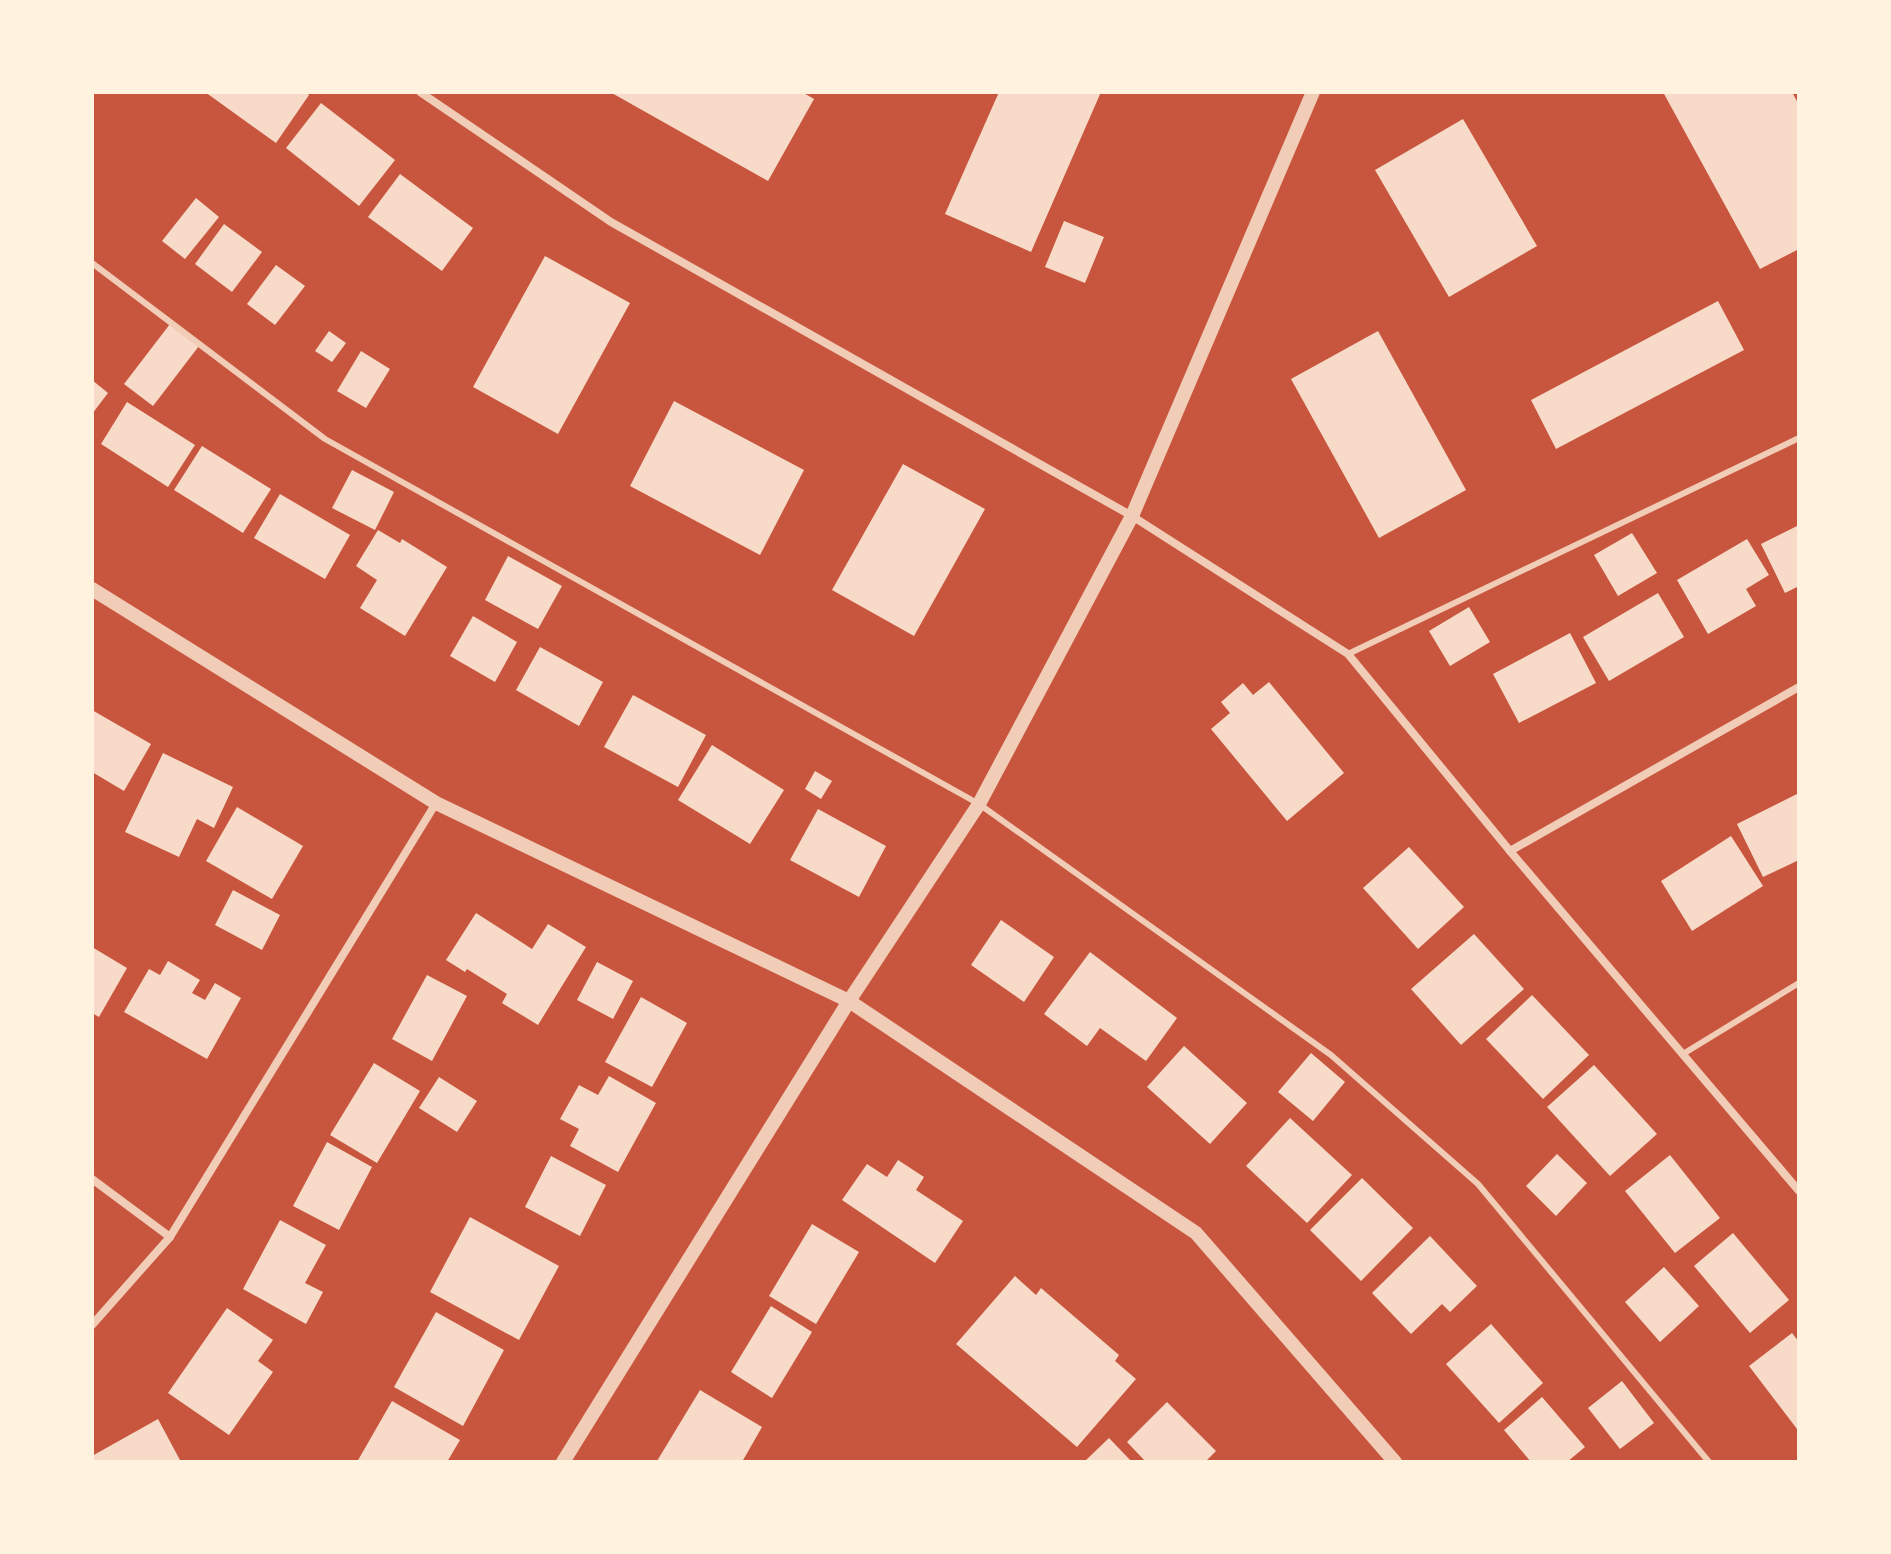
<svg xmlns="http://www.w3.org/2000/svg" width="1891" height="1554" font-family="'PT Serif',serif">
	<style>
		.building { fill: #f7dbc8 }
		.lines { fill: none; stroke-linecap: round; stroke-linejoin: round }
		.service { stroke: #f1ccb7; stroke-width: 6 }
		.minor { stroke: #f1ccb7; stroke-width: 8 }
		.tertiary { stroke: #f1ccb7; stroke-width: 14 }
	</style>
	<rect width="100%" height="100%" fill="#c8553d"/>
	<g class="building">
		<polygon points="205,92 306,92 309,95 276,143"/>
		<polygon points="610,92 802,92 814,99 768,181"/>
		<polygon points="999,92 1101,92 1031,252 945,214"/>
		<polygon points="1663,92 1792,92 1799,105 1799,249 1760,269"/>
		<polygon points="321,103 395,160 359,206 286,148"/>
		<polygon points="1463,119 1537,246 1449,297 1375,170"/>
		<polygon points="400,174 473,228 442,271 368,217"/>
		<polygon points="196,198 219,217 185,259 162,241"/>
		<polygon points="1064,221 1104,237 1085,283 1045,267"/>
		<polygon points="224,224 262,252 232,292 195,264"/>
		<polygon points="545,256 630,303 558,434 473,387"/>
		<polygon points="276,265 305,286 275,325 247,304"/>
		<polygon points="1718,301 1744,350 1556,449 1531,400"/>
		<polygon points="170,324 199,346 153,406 124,384"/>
		<polygon points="329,331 346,343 332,362 315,351"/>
		<polygon points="1378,331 1466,490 1379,538 1291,379"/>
		<polygon points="361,351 390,369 366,408 337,391"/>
		<polygon points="92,380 108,393 92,414"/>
		<polygon points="674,401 804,470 760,555 630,486"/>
		<polygon points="127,402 195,445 168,487 101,444"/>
		<polygon points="202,446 271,489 243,533 174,490"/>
		<polygon points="903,464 985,509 914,636 832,590"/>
		<polygon points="352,470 394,492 375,530 332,508"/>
		<polygon points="280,494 350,535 325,579 254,538"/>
		<polygon points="1799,525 1799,586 1785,593 1761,544"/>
		<polygon points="378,530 400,543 402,539 447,567 405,636 360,608 377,580 356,566"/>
		<polygon points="1632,533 1657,573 1618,596 1594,555"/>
		<polygon points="1747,539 1769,575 1746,589 1756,606 1708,634 1677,580"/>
		<polygon points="508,556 562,586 538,629 485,600"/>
		<polygon points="1658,593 1684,637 1609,681 1583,637"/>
		<polygon points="1469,607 1490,642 1450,666 1429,631"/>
		<polygon points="473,616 517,642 495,682 450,656"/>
		<polygon points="1570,633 1596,683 1519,723 1493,674"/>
		<polygon points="540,647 603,682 579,726 516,690"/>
		<polygon points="1269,682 1344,773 1287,821 1211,729 1230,713 1221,702 1243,683 1253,695"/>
		<polygon points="633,695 706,735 678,787 604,747"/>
		<polygon points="92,710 151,744 124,791 92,772"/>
		<polygon points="712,745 784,790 750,844 678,800"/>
		<polygon points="163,753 233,787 214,828 197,819 179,857 125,832"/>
		<polygon points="815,771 832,781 821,799 805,789"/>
		<polygon points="1799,793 1799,860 1763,877 1737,824"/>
		<polygon points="237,807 303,846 272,899 206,861"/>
		<polygon points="818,809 886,846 859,897 790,860"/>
		<polygon points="1731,836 1763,886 1692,931 1661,881"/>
		<polygon points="1409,847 1464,907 1418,949 1363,888"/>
		<polygon points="233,890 280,915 262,950 215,925"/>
		<polygon points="476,913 532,949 548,924 586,947 538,1025 502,1003 507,994 467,969 465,972 446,960"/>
		<polygon points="1001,920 1054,957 1024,1002 971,965"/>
		<polygon points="1474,934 1524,989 1461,1045 1411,989"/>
		<polygon points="92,947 127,968 99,1017 92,1013"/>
		<polygon points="1090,952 1177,1018 1146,1061 1100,1028 1087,1046 1044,1014"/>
		<polygon points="168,961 200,980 192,993 205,1000 215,983 241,998 207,1059 124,1012 149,969 160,975"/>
		<polygon points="597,962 633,981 613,1019 577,1000"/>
		<polygon points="427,975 467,996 432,1061 392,1039"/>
		<polygon points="1532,995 1589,1055 1543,1099 1486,1039"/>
		<polygon points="641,997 687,1023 652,1087 605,1062"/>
		<polygon points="1184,1046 1247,1103 1210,1144 1147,1087"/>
		<polygon points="1311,1053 1345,1082 1313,1121 1278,1092"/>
		<polygon points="374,1063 420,1091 377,1163 330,1135"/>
		<polygon points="1594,1065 1657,1134 1610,1176 1547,1107"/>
		<polygon points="609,1076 656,1103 618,1172 570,1146 579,1129 560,1119 579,1085 598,1095"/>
		<polygon points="439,1077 477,1101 457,1132 419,1108"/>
		<polygon points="1290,1118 1352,1175 1307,1223 1246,1166"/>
		<polygon points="327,1142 372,1167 339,1230 293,1206"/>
		<polygon points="1557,1154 1587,1183 1556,1216 1526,1186"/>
		<polygon points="1670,1155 1720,1218 1675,1253 1625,1191"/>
		<polygon points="551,1156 606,1185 580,1236 525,1207"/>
		<polygon points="898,1160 924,1177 916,1190 963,1221 935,1263 842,1200 867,1164 887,1177"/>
		<polygon points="1362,1178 1413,1228 1361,1281 1310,1230"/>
		<polygon points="470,1217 559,1266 519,1340 430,1292"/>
		<polygon points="280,1220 326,1245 305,1283 323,1292 306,1324 243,1289"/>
		<polygon points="812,1224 859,1252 816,1324 769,1296"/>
		<polygon points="1733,1233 1789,1300 1750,1333 1694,1266"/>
		<polygon points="1430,1236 1477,1286 1450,1312 1442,1304 1411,1334 1372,1293"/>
		<polygon points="1664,1267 1699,1306 1660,1342 1625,1302"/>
		<polygon points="1015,1276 1036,1295 1041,1288 1119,1355 1115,1361 1136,1379 1077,1447 956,1344"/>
		<polygon points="771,1306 812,1332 772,1398 731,1372"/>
		<polygon points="227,1308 273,1340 258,1361 273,1372 229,1435 168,1393"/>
		<polygon points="436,1312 504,1350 463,1426 394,1387"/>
		<polygon points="1491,1324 1543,1383 1499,1423 1446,1364"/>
		<polygon points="1792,1333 1799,1342 1799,1427 1797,1429 1749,1366"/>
		<polygon points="1622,1381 1654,1423 1620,1449 1588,1408"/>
		<polygon points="700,1390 762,1427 742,1462 657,1461"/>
		<polygon points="1542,1397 1585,1447 1567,1462 1531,1462 1504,1430"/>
		<polygon points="392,1401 460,1440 447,1462 357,1462"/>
		<polygon points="1167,1402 1216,1451 1205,1462 1146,1462 1127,1442"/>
		<polygon points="158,1419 181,1462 92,1462 92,1456"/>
		<polygon points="1109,1438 1132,1462 1084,1462"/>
	</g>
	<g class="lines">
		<g class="service">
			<polyline points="92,263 325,439 979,804 1331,1055 1478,1184 1709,1462"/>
			<polyline points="1348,654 1799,438"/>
			<polyline points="1683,1054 1799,983"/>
		</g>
		<g class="minor">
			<polyline points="420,92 611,222 1132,516 1348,654 1510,851 1799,1191"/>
			<polyline points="1510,851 1799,687"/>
			<polyline points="92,1179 170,1237"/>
			<polyline points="92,1325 170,1237 436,803"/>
		</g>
		<g class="tertiary">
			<polyline points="92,589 436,803 849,1001 1196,1233 1395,1462"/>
			<polyline points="563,1462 849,1001 979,804 1132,516 1313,92"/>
		</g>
	</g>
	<rect width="1891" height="1554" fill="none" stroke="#fff3e0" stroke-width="188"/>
</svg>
